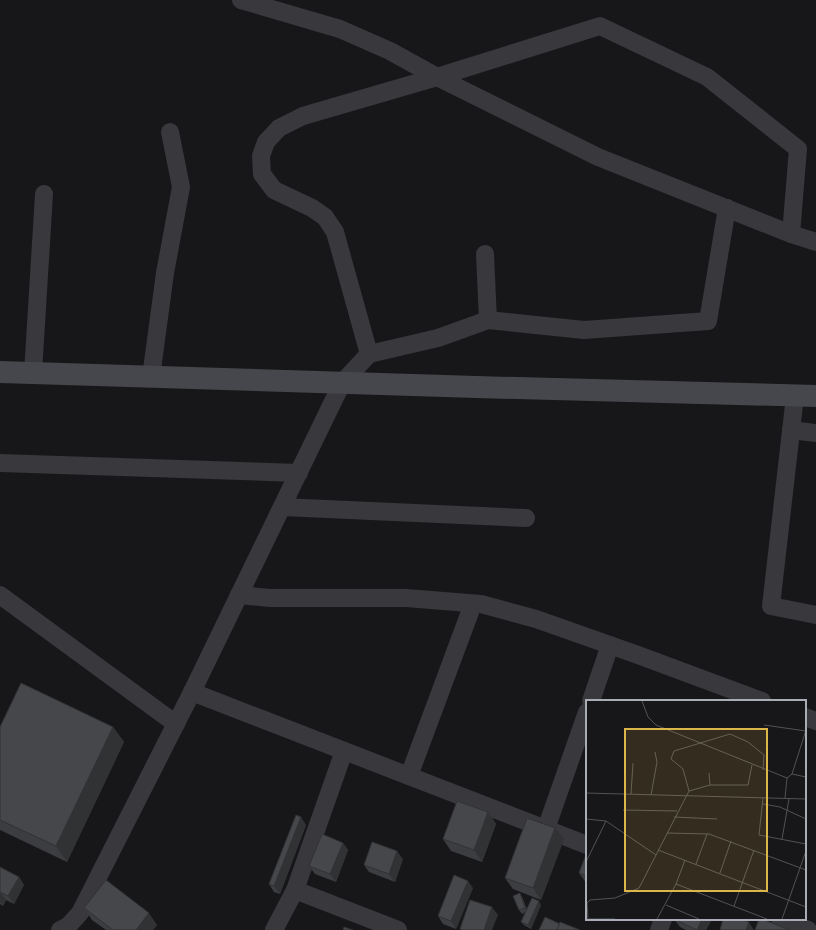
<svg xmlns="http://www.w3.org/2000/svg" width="816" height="930" font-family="'Space Grotesk',sans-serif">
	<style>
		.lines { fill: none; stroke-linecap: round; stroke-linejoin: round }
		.street { stroke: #38383d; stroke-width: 18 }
		.secondary { stroke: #46474c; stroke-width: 22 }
		.wall { fill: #3c3d40 }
		.shaded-wall { fill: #313234 }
		.building { fill: #46474a; stroke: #313234 }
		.inset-river { fill: none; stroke: #31383f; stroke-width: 2 }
		.inset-road { fill: none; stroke: #525257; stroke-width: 1 }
		.view { fill: #dcb64a; fill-opacity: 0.15; stroke: #dcb64a; stroke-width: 2 }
		.inset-edge { fill: none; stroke: #aaadb6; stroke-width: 2 }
	</style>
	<rect width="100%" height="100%" fill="#171618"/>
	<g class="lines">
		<g class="street">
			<polyline points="241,0 340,29 390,51 437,77 598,157 791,234 816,242"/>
			<polyline points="485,254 488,320"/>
			<polyline points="369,354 438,338 488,320 584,330 708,321 727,208"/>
			<polyline points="33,373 44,194"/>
			<polyline points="151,377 165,273 181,187 170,132"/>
			<polyline points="795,396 771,606 816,615"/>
			<polyline points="791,430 816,433"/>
			<polyline points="0,463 299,473"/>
			<polyline points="282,507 526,518"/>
			<polyline points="0,595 176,724"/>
			<polyline points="239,595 270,598 406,598 481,604 536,619 638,655 762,701"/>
			<polyline points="192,692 587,845"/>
			<polyline points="591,701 610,645"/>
			<polyline points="805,717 816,721"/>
			<polyline points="409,776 473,604"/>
			<polyline points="546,829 587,712"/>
			<polyline points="295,890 398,930"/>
			<polyline points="780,919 808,930"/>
			<polyline points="60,930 68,926 80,913 192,692 342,383 369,354 335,232 325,217 312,208 274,190 262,174 261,156 266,142 279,128 303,116 437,77 600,26 707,77 798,149 791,234"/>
			<polyline points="274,930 295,890 344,751"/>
			<polyline points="659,930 663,919"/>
		</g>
		<polyline class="secondary" points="0,372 476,387 816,396"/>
	</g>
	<g class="wall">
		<polygon points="0,727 113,727 124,742 67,862 0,830"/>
		<polygon points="488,812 496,824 482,862 451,851 443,839"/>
		<polygon points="306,825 280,894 274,892 269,884"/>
		<polygon points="564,839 541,900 513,889 505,878"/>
		<polygon points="343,843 348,850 336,882 315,874 309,866"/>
		<polygon points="587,852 587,884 579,873"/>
		<polygon points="403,859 395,882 369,872 364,865"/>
		<polygon points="0,867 19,877 24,885 14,904 6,900 3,906 0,904"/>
		<polygon points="473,888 456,929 443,924 438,916"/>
		<polygon points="522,897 527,909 541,905 531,929 524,925 521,922 525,912 522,914 519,910"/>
		<polygon points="84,908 157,925 153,930 106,930 92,920"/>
		<polygon points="674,919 712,919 706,930 686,930 680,927"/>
	</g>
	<g class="shaded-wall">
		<polygon points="113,727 124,742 67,862 56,846"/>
		<polygon points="488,812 496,824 482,862 474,850"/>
		<polygon points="301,817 306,825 280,894 274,886"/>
		<polygon points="555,828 564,839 541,900 533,888"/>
		<polygon points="343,843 348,850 336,882 330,874"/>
		<polygon points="397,851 403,859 395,882 389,874"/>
		<polygon points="19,877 24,885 14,904 8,896"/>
		<polygon points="468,881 473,888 456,929 451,921"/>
		<polygon points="0,892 6,900 3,906 0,902"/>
		<polygon points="520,893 522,897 528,912 525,908"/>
		<polygon points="539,901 541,905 531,929 528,925"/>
		<polygon points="492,907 498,915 492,930 484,930"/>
		<polygon points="149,913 157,925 153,930 136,930"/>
		<polygon points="702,919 712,919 706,930 697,930"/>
		<polygon points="749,922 754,930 746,930"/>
	</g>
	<g class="building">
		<polygon points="21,683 113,727 56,846 0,820 0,727"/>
		<polygon points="457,801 488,812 474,850 443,839"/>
		<polygon points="296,815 301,817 274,886 269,884"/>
		<polygon points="527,818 555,828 533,888 505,878"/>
		<polygon points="322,834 343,843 330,874 309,866"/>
		<polygon points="372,842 397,851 389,874 364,865"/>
		<polygon points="587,852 587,876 579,873"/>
		<polygon points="0,867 19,877 8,896 0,892 0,893"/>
		<polygon points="454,875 468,881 451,921 438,916"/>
		<polygon points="106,880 149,913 136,930 113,930 84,908"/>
		<polygon points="520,893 525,908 519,910 513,896"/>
		<polygon points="532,898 539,901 528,925 521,922"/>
		<polygon points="470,900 492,907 484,930 462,930 460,929"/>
		<polygon points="545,917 560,924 557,930 539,930"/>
		<polygon points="674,919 702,919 697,930"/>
		<polygon points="723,919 739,919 749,922 746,930 720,930"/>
		<polygon points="759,919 762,919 789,930 755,930"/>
		<polygon points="560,922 580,930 557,930"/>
		<polygon points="344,927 353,930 343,930"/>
	</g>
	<g transform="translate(586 700)">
		<rect width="220" height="220" fill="#171618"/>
		<path class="inset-river" d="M3,219h26"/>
		<path class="inset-road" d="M56,1l6,16 8,8 131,53M178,25l42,6M123,73l1,12M206,74l14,3M201,78l5,-4 14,-44M103,91l21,-6h38l4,-20M0,93l220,6M45,94l2,-31M65,95l6,-33 -2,-10M177,98l-4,37 47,9M199,98l2,-20M177,104l17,3 26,12M37,110l54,1M88,117l43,2M0,119l20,2 50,34M81,133l42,1 97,36M196,139l7,-40M72,150l148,57M0,162l20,-41M110,164l11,-30M134,173l11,-32M90,184l91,35M80,205l33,14M148,206l20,-56M2,219l-1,-16 3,-3 25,-2 24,-10 50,-97 -6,-22 -12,-10 3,-8 56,-17 18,8 16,13 -1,15M71,219l19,-35 9,-24M196,219l24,-68"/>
		<path class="view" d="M39,29h142v162h-142z"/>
		<rect width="220" height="220" class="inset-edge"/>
	</g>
</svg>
